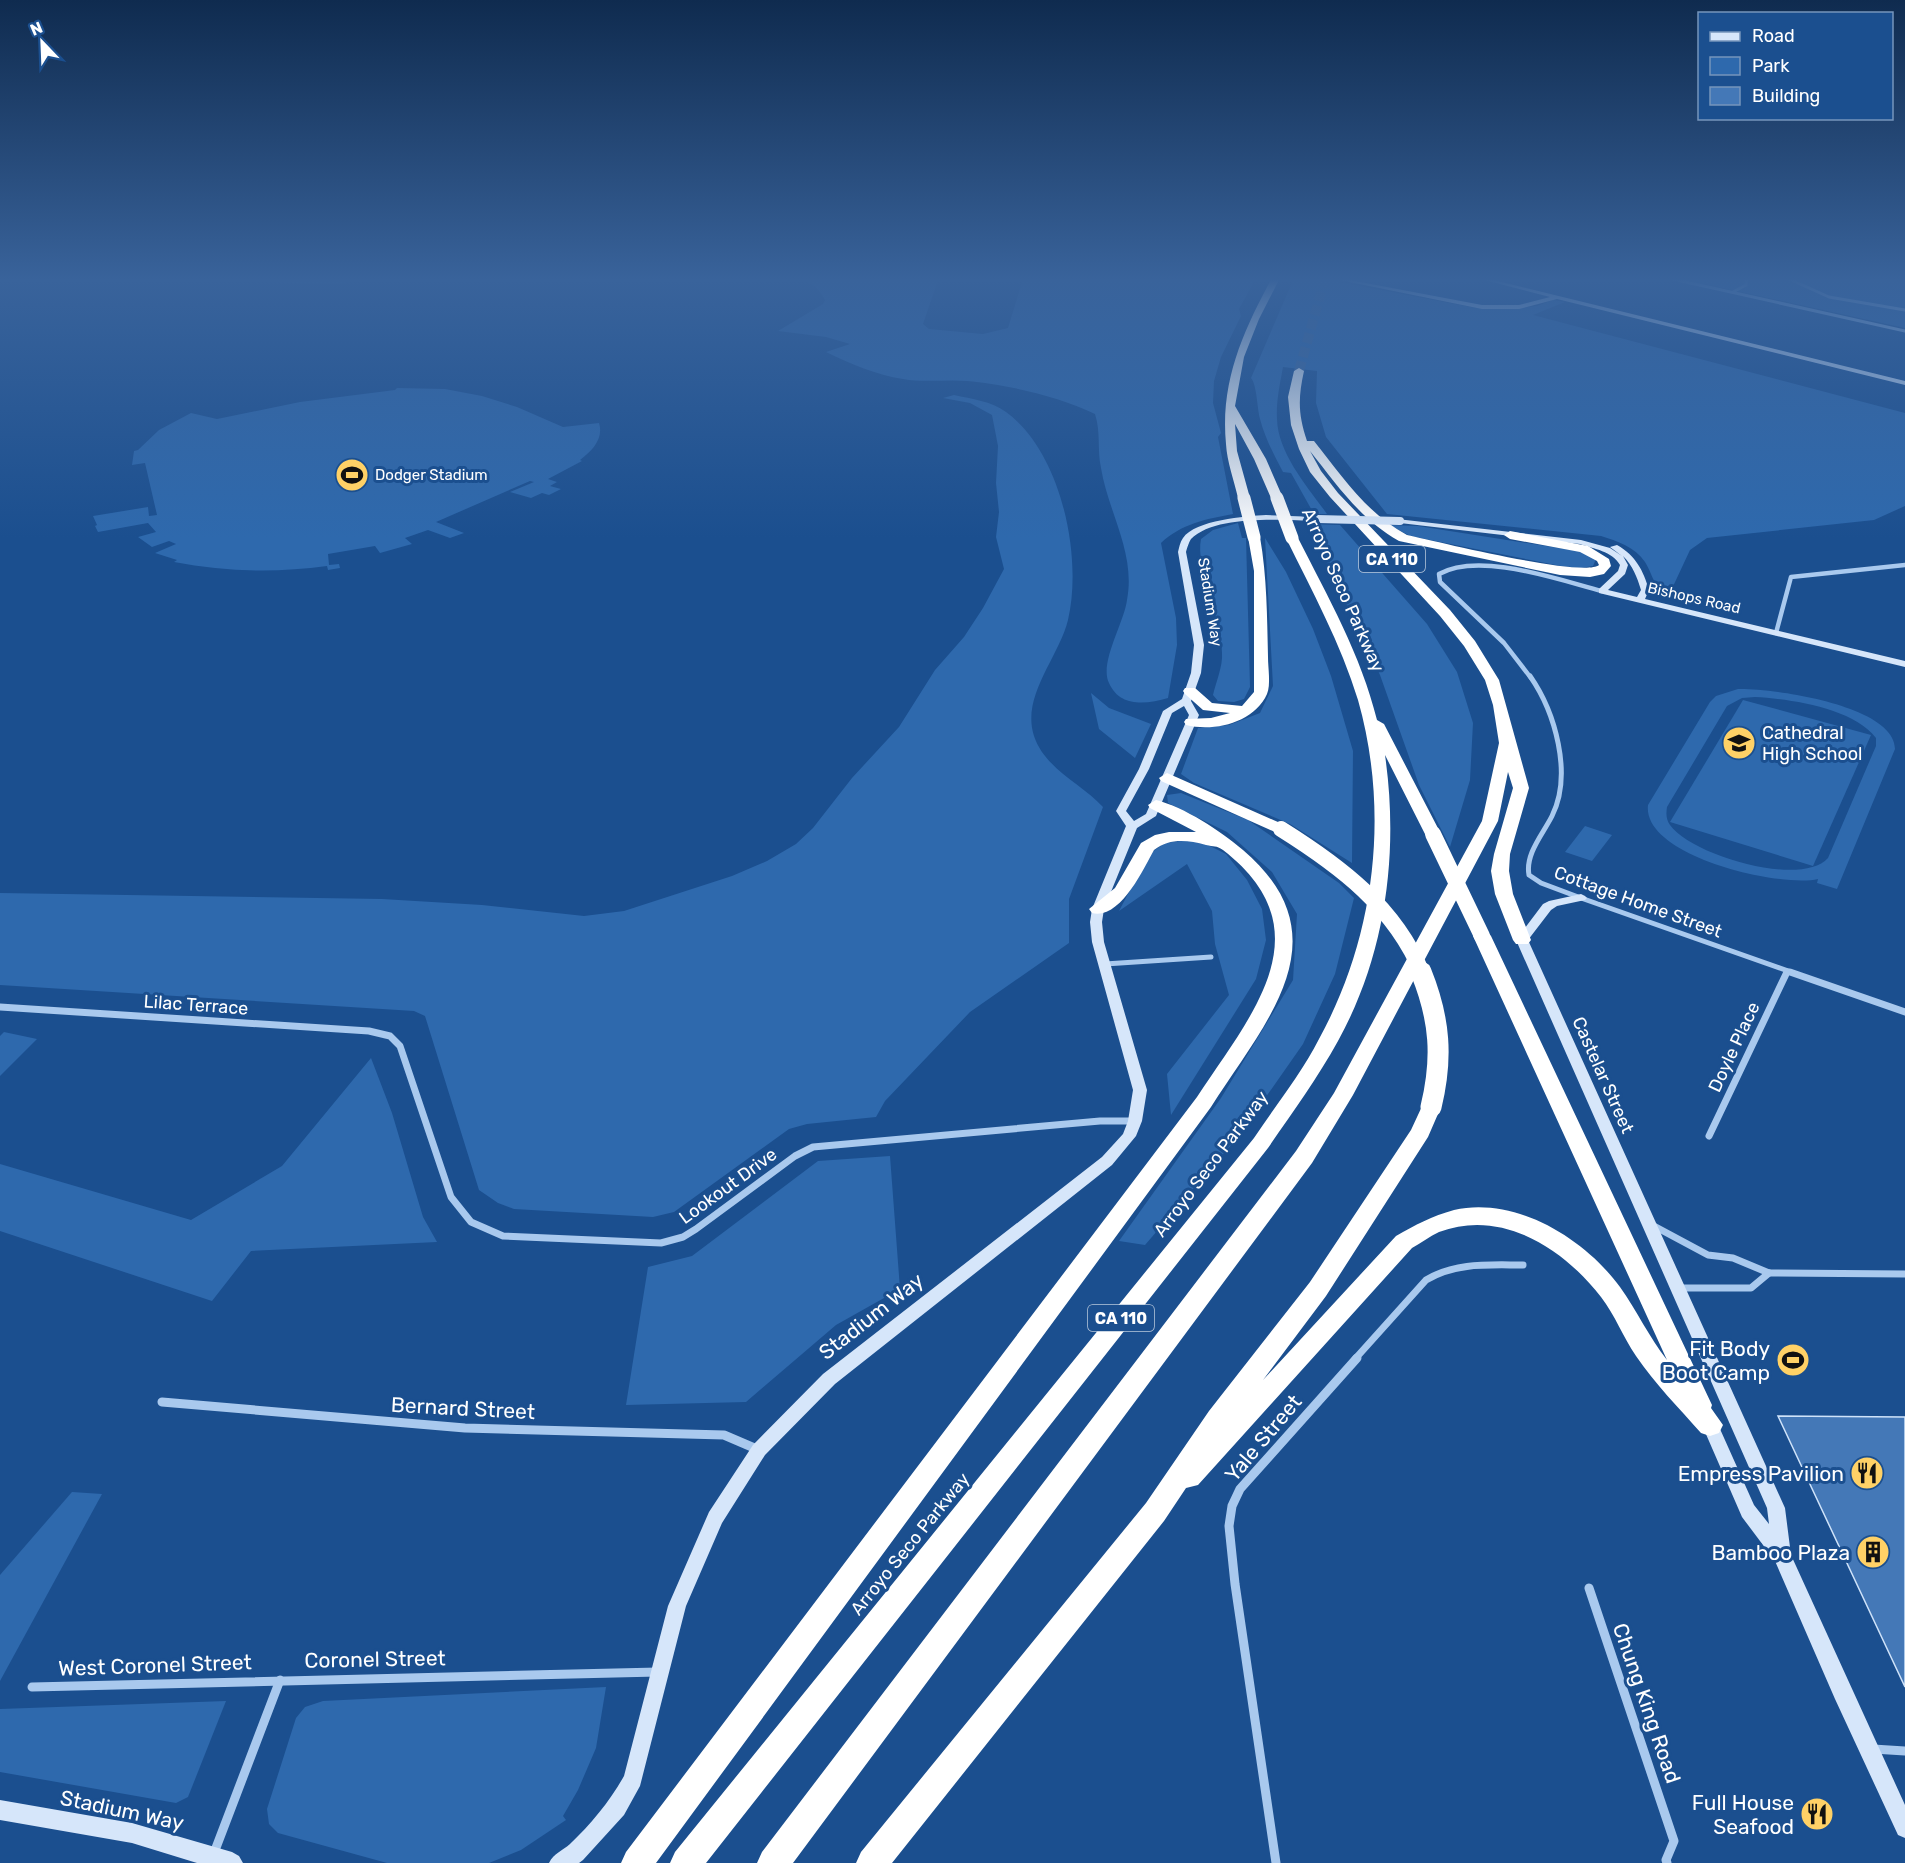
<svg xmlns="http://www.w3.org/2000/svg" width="1905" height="1863" font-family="Rubik,sans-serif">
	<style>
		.green { fill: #2e69ad; fill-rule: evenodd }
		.building { fill: #4478b7; stroke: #cfe3fa; stroke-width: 1.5 }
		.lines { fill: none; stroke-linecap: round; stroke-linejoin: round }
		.highway-tunnel { stroke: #3d69a0; stroke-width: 10; stroke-dasharray: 10 4.5; stroke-linecap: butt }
		.street-far4 { stroke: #a9c9ee; stroke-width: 3 }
		.street-far3 { stroke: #a9c9ee; stroke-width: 4.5 }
		.street-far2 { stroke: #a9c9ee; stroke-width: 5 }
		.street-far1 { stroke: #a9c9ee; stroke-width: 7 }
		.street { stroke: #a9c9ee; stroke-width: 9 }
		.secondary { fill: #d6e6fa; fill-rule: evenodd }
		.highway { fill: #fff; fill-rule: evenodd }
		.secondary-bridge { stroke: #d6e6fa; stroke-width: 8 }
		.highway-bridge-far2 { stroke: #fff; stroke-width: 13 }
		.highway-bridge-far1 { stroke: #fff; stroke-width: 16 }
		.highway-bridge { stroke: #fff; stroke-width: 21 }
		.labels { text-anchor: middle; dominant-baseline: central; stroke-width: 6; stroke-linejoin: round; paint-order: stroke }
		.far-poi-label { font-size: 15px; fill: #fff; stroke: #1b4f8f; text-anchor: start }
		.far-street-label { font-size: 15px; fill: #fff; stroke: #1b4f8f }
		.shield { fill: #1b4f8f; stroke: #bbcadd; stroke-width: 1.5 }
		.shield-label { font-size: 16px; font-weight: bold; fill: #fff }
		.street-label { font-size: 18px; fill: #fff; stroke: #1b4f8f }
		.poi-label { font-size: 18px; fill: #fff; stroke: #1b4f8f; text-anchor: start }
		.near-street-label { font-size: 21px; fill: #fff; stroke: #1b4f8f }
		.near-poi-label { font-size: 21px; fill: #fff; stroke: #1b4f8f; text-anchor: end }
	</style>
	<rect width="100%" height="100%" fill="#1b4f8f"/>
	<g class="green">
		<polygon points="215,278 381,278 337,284 216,281 213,279"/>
		<path d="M793,278h463l-17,31 2,7 -20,41 -7,24 -1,22 8,30 -3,4 15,77c-27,5 -52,10 -72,29l15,75 1,27 -9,53c-21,6 -48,10 -59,-15 -10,-20 15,-60 18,-83 9,-47 -19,-88 -26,-132 -4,-19 0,-35 -6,-54 -34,-17 -90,-30 -128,-33 -21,-2 -43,2 -64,-2 -27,-4 -52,-15 -77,-27l24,-8 -24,-7 -48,-6 45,-27 2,-4c-7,-13 -16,-21 -32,-22zM938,280l84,2 -14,46 -25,6 -54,-5 -6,-5z"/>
		<path d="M1294,278h23l159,30 36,1 25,-3 16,-6 12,2 -32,13 372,98v93l-31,14 -167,18 -17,12 -21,45c-17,-10 -15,-18 -24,-33 -10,-15 -28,-21 -44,-26l-214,-22 -61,-77 -10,-34 1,-32 -34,-4c-3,17 -7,34 -6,52 1,35 31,68 50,95h-13l-23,-41 -8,-1c-9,-17 -18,-34 -23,-53 -3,-11 -3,-34 -9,-41z"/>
		<polygon points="1678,278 1905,278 1905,328"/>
		<path d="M397,388l48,1 37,7 35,11 46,20 36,-4c5,16 -7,28 -19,37l2,1 -34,18 9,3 -7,4 11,3 -12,6 -7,-2 -11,5 -21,-6 24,-10 -4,-1 -94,41 28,11 -14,5 -22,-8 -23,8 7,6 -32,9 -5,-7 -47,8 1,11 10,-1 1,4 -12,2 -1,-4c-51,7 -102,6 -153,-4l3,-2 -22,-7 21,-9 -7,-3 -17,6 -14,-10 18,-5 -8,-9 -50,9 -3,-6 2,-1 -4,-9 55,-9 1,9 8,-1 -12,-52 -13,2 2,-14 4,-1 21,-20 32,-17 26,6 83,-17 95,-12z"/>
		<path d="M954,395c18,4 37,6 52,17 55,40 77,144 62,208 -9,37 -47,76 -34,116 11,33 48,48 69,71l-34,92v44l-99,69 -85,89 -9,16 -69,7 -18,5 -115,83 -21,5 -139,-8 -16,-6 -19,-13 -54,-174 -11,-5 -414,-26v-92l382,6 100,6 102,11 40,-5 108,-35 35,-15 29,-17 17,-16 39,-50 47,-51 36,-57 29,-33 19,-29 21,-39 -8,-32 3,-25 -3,-29 2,-37 -6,-31 -22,-12 -27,-5z"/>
		<path d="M1238,523l4,15h4l4,149 -6,12 -10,3 -16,-1 -5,-6c3,-13 10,-29 9,-42 0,-33 -27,-86 -21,-114l12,-9z"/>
		<polygon points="1308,524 1340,525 1427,624 1457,672 1473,723 1470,780 1450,847 1419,785 1380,675"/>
		<polygon points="1389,525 1418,526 1584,552 1596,559 1593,566 1581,568 1561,566 1410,536"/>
		<polygon points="1265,538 1286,572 1313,629 1331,676 1353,751 1352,863 1290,824 1194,783 1181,774 1198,728 1229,725 1260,713 1273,686"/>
		<path d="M1738,689c33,-1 157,16 157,60l-58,140 -20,-6 1,-4c-38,9 -176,-23 -170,-74l62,-103 6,-6zM1755,697c36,2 98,11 121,41v8l-48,112c-27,30 -137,-3 -158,-33 -4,-6 -4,-11 -3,-18l60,-101 15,-8z"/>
		<polygon points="1091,693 1109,708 1151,724 1135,758 1099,729"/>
		<polygon points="1743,700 1871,735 1813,866 1670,822"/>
		<polygon points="1181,793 1248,820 1339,883 1354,898 1335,974 1303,1044 1238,1137 1145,1245 1119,1241 1221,1098 1293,980 1297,914 1272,872 1227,832 1168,803 1167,795"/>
		<polygon points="1585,826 1612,835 1592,861 1565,852"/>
		<polygon points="1187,840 1208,845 1226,854 1247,880 1262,909 1266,940 1256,979 1171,1115 1167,1074 1229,995 1215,944 1212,911 1187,864 1119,911 1149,854 1165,843"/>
		<polygon points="4,1032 37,1039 0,1076 0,1036"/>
		<polygon points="371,1058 392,1113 423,1217 437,1242 251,1251 212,1301 0,1231 0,1164 191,1220 282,1166"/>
		<polygon points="890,1156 900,1289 836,1325 746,1402 626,1405 648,1267 692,1256 818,1161"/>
		<polygon points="72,1492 102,1494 0,1681 0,1575"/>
		<polygon points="606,1687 596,1748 578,1790 563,1816 566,1820 521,1850 489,1863 387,1863 278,1833 269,1824 267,1809 296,1718 305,1707 323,1701"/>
		<polygon points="226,1701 188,1797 176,1803 0,1772 0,1709"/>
	</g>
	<polygon class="building" points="1778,1416 1905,1417 1905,1687"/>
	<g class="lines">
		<polyline class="highway-tunnel" points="1299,371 1325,278"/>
		<g class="street-far4">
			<polyline points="1668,278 1905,331"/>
			<polyline points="1787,278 1829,297 1905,310"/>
			<polyline points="1733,292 1746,285 1747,278"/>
		</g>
		<g class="street-far3">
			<polyline points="1776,633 1791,577 1905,565"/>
			<path d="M1531,678l-27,-35 -64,-61 -1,-8c40,-23 120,6 163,17"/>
		</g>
		<g class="street-far2">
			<path d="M1530,676c25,36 43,98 22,140 -9,18 -27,38 -23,59l12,8 40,15 213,75"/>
			<polyline points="1105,964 1211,957"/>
		</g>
		<g class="street-far1">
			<polyline points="1790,972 1905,1012"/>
			<polyline points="0,1007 369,1031 390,1036 400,1046 451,1197 471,1222 503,1236 661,1243 683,1237 696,1229 795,1156 813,1147 1100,1121 1133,1121"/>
			<polyline points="1709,1136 1787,972"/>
			<polyline points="1652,1225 1708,1255 1733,1258 1769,1273 1905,1274"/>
			<polyline points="1680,1288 1751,1288 1769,1273"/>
			<path d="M1355,1359l71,-79c30,-18 63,-15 97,-15"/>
		</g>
		<g class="street">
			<polyline points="162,1402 465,1428 724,1435 759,1450"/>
			<polyline points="1589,1588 1674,1841 1666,1860 1667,1863"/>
			<polyline points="32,1687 658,1672"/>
			<polyline points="1873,1749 1905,1751"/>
			<polyline points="214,1853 280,1680"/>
			<polyline points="1276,1863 1235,1584 1229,1526 1232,1506 1240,1489 1357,1358"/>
		</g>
		<g class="secondary">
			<polygon points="1330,278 1339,278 1482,305 1519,305 1550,297 1477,278 1485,278 1905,381 1905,385 1557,299 1519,309 1482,309"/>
			<path d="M1266,515l51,2 4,2 -4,2c-31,-1 -102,-7 -126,18 -2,3 -4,9 -5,13l18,93 -3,28 -10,28 8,14 -43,101 -19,12 -33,81 -2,13 2,20 43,148 -5,31 -6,15 -24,29 -277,219 -70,71 -43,68 -36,83 -46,180 -16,29 -41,45 -4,3h-30c5,-10 13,-12 21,-19 21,-20 40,-43 54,-68l44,-170 41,-94 44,-67 70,-71 279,-217 21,-23 5,-13 5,-31 -41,-148 -2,-20 2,-13 34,-83 -10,-15 23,-42 24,-58 19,-12 9,-26 3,-28 -16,-93c1,-4 2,-10 5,-14 12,-18 63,-22 83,-23zM1184,706l5,9 -43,99 -12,7 -8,-10 23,-42 23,-56z"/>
			<path d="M1397,519l184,21 29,8 12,8 -12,-9 7,-2c19,11 26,25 32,45l-4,9 260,62v6l-306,-74v-4l19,-18 2,-6c-8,-14 -26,-16 -40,-21l-180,-21h-3zM1623,556c10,10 14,21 18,34l-4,7 -29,-7 17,-16 3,-9z"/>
			<polygon points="1581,894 1585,896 1587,898 1585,900 1557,906 1551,910 1528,940 1785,1508 1791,1555 1905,1805 1905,1838 1898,1835 1835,1699 1775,1561 1742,1517 1702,1425 1704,1420 1710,1418 1716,1420 1754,1505 1769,1524 1767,1508 1516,940 1543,904 1549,901"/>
			<polygon points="0,1800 132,1823 232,1852 239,1856 243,1863 197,1863 132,1843 0,1820"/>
		</g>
		<g class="highway">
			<path d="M1272,278h8l-21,41 -15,38 -9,49 31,53 17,39 -6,3 -6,-3 -17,-39 -19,-35 2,27 13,47 -6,3 -6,-3c-4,-18 -11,-36 -12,-54 -6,-62 17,-113 46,-166z"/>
			<path d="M1299,368l5,3c-6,27 -6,43 3,70h7c28,35 52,72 93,94 28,6 176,43 192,30l-2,-4 -17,-9 -70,-13 -6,-4 6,-4 78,15 21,13 2,7 -7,8 -14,3 -30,-2 -161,-34c-39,-22 -62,-56 -89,-90l11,20 17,22 112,117 25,31 24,39 30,108 -19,66 -1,17 4,23 18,46 -3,4h-12l-3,-4 -18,-46 -4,-23 3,-17 19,-66 -5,-16 -10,49 -145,274 -41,68 -519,700h-36l5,-11 534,-701 38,-58 148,-272 17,-78 -6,-38 -8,-25 -21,-34 -24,-30 -110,-119 -20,-25 -11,-23 -8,-24 -3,-28 6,-26z"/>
			<path d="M1254,533l6,4c7,40 7,80 8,120 0,11 3,28 -1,37 -13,29 -53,38 -81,31l-2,-3 2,-3 25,-1 19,-5 -27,-3 -18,-16 -2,-3 2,-3h10l17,15 30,3 12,-14v-121l-6,-34z"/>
			<path d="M1292,534l6,4c30,59 63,117 79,182l7,4 57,110 -2,4h-12l-42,-83c14,97 1,199 -47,286 -21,38 -46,72 -70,107l-562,715h-36l5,-11 579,-714c22,-33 47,-64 65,-99 56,-102 71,-226 39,-339 -17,-56 -46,-109 -72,-162z"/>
			<polygon points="1167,773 1287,826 1289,829 1281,834 1275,832 1161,781 1159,778"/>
			<path d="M1156,800c28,7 65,31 87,50 103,88 22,172 -32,257l-555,756h-35l5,-11 571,-755c53,-81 131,-166 26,-247 -7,-5 -9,-3 -17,-5 -19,-5 -36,-7 -52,5 -11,20 -34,70 -62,63l-3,-4 26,-21 26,-45 14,-8 14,-3h27l-46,-24 -2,-3z"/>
			<path d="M1482,930l6,2 3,4 221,469 -1,3 12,17 -4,8 -9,3 -9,-3c-22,-25 -46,-49 -65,-77 -13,-19 -21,-41 -35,-59 -37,-48 -99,-89 -162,-65 -9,4 -18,11 -27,16l-214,237 -12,3 -22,33 -272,342h-36l5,-11 285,-349 63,-92 101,-129 101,-152 13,-28 7,-2 7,2 3,5 -13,30 -102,159 -63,84 133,-144c19,-11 36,-20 58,-26 62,-14 131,29 166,77 17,24 29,50 47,73l-194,-424 3,-4z"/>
		</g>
		<polyline class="secondary-bridge" points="1317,519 1400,521"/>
		<g class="highway-bridge-far2">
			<polyline points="1244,498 1254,537"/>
			<polyline points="1277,498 1292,538"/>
		</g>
		<g class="highway-bridge-far1">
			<path d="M1281,829c59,37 114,78 141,144"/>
			<polyline points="1433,834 1482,936"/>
		</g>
		<path class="highway-bridge" d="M1421,972c19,47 22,86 10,135"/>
	</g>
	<linearGradient id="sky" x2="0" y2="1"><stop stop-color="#0f2b4f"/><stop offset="0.52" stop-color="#39639b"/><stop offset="1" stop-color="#39639b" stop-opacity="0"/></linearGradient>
	<rect width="1905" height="538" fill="url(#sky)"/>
	<defs>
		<g id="stadium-disc" transform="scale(1.725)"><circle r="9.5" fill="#ffd166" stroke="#1b4f8f"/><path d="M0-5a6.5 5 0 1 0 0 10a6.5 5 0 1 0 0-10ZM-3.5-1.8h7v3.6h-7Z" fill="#111"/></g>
		<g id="school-disc" transform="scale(1.725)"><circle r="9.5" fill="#ffd166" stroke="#1b4f8f"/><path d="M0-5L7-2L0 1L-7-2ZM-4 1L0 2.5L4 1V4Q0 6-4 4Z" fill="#111"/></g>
		<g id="restaurant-disc" transform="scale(1.725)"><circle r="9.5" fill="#ffd166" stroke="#1b4f8f"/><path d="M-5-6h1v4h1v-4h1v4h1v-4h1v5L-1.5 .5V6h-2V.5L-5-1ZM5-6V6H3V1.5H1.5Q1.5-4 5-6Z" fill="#111"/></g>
		<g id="building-disc" transform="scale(1.725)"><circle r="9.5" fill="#ffd166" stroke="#1b4f8f"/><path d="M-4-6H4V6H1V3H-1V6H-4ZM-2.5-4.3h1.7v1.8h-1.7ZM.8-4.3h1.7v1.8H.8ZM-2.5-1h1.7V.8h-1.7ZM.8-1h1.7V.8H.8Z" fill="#111"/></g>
	</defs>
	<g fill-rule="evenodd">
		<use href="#stadium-disc" x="352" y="475"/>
		<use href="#school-disc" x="1739" y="743"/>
		<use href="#stadium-disc" x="1793" y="1360"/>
		<use href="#restaurant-disc" x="1867" y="1473"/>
		<use href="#building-disc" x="1873" y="1552"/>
		<use href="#restaurant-disc" x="1817" y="1814"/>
	</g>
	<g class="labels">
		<g class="far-poi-label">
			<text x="375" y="475">Dodger Stadium</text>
		</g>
		<g class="far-street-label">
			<text transform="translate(1694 598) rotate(13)">Bishops Road</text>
			<text transform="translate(1210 602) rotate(81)">Stadium Way</text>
		</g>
		<g class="shield">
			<rect x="1359" y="546" width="66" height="26" rx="4.5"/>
			<rect x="1088" y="1305" width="66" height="26" rx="4.5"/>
		</g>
		<g class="shield-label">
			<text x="1392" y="559">CA 110</text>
			<text x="1121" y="1318">CA 110</text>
		</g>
		<g class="street-label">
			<text transform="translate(1343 590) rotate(66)">Arroyo Seco Parkway</text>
			<text transform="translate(1638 902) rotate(20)">Cottage Home Street</text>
			<text transform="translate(196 1005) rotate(4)">Lilac Terrace</text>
			<text transform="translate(1734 1047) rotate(-65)">Doyle Place</text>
			<text transform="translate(1603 1075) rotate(66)">Castelar Street</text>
			<text transform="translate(1211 1164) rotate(-53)">Arroyo Seco Parkway</text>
			<text transform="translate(728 1186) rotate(-36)">Lookout Drive</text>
			<text transform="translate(910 1544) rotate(-51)">Arroyo Seco Parkway</text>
		</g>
		<g class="poi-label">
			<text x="1762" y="733">Cathedral<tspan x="1762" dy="21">High School</tspan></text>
		</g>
		<g class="near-street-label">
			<text transform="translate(871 1316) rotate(-38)">Stadium Way</text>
			<text transform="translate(463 1408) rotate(3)">Bernard Street</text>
			<text transform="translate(1263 1438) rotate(-50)">Yale Street</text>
			<text transform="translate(375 1659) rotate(-1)">Coronel Street</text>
			<text transform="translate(155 1665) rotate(-2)">West Coronel Street</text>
			<text transform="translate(1647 1703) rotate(71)">Chung King Road</text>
			<text transform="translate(122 1810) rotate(12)">Stadium Way</text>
		</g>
		<g class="near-poi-label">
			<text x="1770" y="1348">Fit Body<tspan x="1770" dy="24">Boot Camp</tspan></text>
			<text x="1844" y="1473">Empress Pavilion</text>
			<text x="1850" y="1552">Bamboo Plaza</text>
			<text x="1794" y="1802">Full House<tspan x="1794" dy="24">Seafood</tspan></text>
		</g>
	</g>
	<rect x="1698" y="12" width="195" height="108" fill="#1b4f8f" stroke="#7695bc" stroke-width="1.5"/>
	<rect x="1710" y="32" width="30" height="9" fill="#d6e6fa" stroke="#7695bc" stroke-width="1.5"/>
	<text x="1752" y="42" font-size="18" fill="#ffffff">Road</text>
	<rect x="1710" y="57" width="30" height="18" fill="#2e69ad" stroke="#7695bc" stroke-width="1.5"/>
	<text x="1752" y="72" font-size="18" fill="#ffffff">Park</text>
	<rect x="1710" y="87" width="30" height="18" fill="#4478b7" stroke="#7695bc" stroke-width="1.5"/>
	<text x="1752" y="102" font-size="18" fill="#ffffff">Building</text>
	<g transform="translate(42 42) rotate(337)" stroke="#1b4f8f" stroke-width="4.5" paint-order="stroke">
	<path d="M0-4.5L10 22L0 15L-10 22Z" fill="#ffffff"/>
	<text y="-9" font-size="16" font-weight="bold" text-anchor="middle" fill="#ffffff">N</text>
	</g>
</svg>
